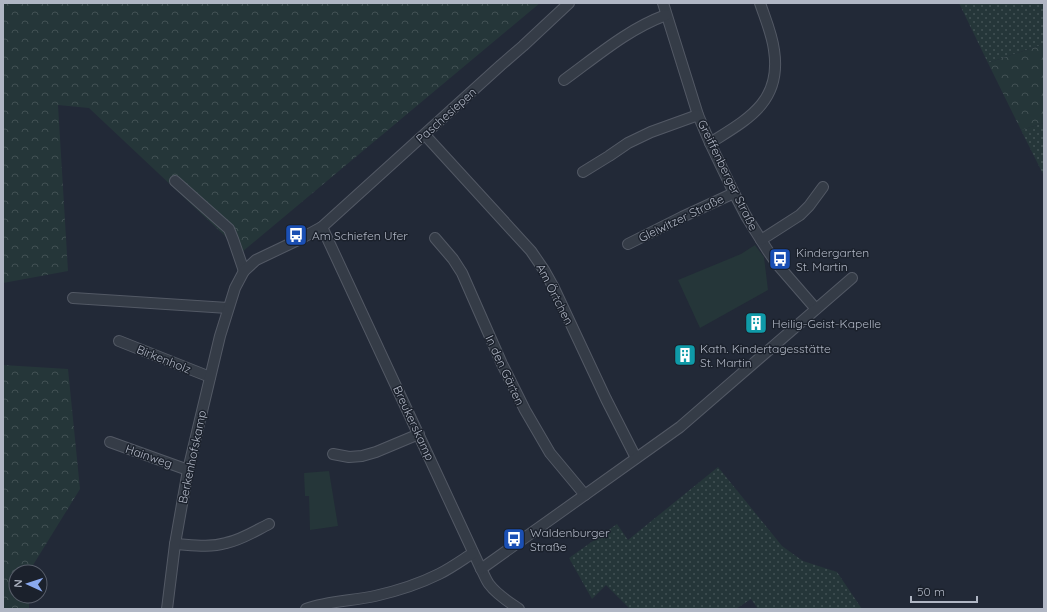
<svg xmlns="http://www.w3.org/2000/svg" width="1047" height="612" font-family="Quicksand,sans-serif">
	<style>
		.grass { fill: url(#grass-dots) }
		.forest { fill: url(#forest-crowns) }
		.park { fill: #253639 }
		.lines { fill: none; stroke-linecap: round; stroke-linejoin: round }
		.minor-casing { stroke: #535965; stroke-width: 12 }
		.minor { stroke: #353c47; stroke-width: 10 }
		.labels { text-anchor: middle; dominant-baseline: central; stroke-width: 3; stroke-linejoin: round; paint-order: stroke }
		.street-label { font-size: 12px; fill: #b0b6c4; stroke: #1b212c }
		.poi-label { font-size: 12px; fill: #b0b6c4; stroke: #1b212c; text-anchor: start }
	</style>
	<defs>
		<pattern id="grass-dots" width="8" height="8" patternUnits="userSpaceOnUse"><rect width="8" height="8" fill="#253639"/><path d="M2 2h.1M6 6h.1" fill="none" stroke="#425154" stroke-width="1.8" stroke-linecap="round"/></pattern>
		<pattern id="forest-crowns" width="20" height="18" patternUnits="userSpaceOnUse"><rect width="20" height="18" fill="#253639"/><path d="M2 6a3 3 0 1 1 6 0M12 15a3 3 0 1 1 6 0" fill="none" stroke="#425154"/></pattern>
	</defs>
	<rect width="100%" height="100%" fill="#222937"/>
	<g class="grass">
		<polygon points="959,3 1044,3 1044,44 988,63"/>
		<polygon points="1044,123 1044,176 1021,130"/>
		<polygon points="718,467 782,546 803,561 837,572 862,609 758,609 751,599 736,609 630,609 606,585 592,599 569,558 617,524 628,540"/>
	</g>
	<g class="forest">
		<polygon points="3,3 540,3 242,252 89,108 58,105 68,271 3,283"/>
		<polygon points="1044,44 1044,123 1021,130 988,63"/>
		<polygon points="3,365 68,369 80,489 30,570 30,572 16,572 16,596 29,596 29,609 3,609"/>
	</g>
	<g class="park">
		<polygon points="755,245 764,257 768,290 700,328 678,280 741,254"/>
		<polygon points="329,471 338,526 310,530 309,496 305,496 304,473"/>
	</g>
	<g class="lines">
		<g class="minor-casing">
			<g id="minor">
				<polyline points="663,3 698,115 710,143 734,193 746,216 768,251 777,264 816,309"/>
				<path d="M564,80c33,-24 64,-51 102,-65"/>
				<polyline points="425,135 531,251 544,270 554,288 606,399 636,458"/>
				<path d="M710,143c38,-24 72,-41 64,-93 -2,-16 -9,-32 -14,-47"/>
				<polyline points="583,172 609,156 628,143 651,132 698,115"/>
				<polyline points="175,181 229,229 233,239 244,271"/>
				<path d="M322,227l159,342c3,5 5,11 8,15 8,11 20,18 30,25"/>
				<polyline points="435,238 453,259 462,273 502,364 525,410 550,453 585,495"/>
				<polyline points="761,240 800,215 809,206 823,187"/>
				<polyline points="628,244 682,217 734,193"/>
				<polyline points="73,298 228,308"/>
				<polyline points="119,341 210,377"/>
				<polyline points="110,442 188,470"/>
				<polyline points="333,454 349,457 362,456 376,452 419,434"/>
				<path d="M175,544c17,1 34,4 51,-1 15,-3 29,-12 43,-19"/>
				<polyline points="481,569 680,427 852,278"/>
				<polyline points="167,609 175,544 188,470 220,336 235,288 244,271 256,260 298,240 322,227 501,65 523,46 569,3"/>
				<path d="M306,609c22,-8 46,-8 69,-13 22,-5 44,-12 64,-22 12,-6 23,-14 34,-21"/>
			</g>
		</g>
		<use href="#minor" class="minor"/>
	</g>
	<defs>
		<g id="bus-square" transform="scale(1.15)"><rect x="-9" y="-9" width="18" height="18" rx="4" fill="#1a4fb4" stroke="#1b212c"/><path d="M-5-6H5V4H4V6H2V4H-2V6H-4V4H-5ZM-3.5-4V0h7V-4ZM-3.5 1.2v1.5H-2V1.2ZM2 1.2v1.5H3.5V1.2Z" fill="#fff"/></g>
		<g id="building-square" transform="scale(1.15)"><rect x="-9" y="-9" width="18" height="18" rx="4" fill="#0f9aa8" stroke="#1b212c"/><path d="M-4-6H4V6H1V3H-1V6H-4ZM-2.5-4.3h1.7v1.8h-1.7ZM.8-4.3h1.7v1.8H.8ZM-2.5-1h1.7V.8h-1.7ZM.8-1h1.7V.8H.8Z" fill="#fff"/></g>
	</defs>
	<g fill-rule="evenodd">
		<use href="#bus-square" x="296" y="235"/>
		<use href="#bus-square" x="780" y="259"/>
		<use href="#building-square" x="756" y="323"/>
		<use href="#building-square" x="685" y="355"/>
		<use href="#bus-square" x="514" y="539"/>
	</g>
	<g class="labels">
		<g class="street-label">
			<text transform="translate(446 115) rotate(-42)">Paschesiepen</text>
			<text transform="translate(728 175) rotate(64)">Greiffenberger Straße</text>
			<text transform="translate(681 218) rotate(-26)">Gleiwitzer Straße</text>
			<text transform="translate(555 294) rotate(63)">Am Örtchen</text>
			<text transform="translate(164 359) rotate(22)">Birkenholz</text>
			<text transform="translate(505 370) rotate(65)">In den Gärten</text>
			<text transform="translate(414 423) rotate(65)">Breukerskamp</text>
			<text transform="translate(149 456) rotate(19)">Hainweg</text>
			<text transform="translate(192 457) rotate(-78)">Berkenhofskamp</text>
		</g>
		<g class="poi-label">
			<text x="312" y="235">Am Schiefen Ufer</text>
			<text x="796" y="252">Kindergarten<tspan x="796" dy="14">St. Martin</tspan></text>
			<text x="772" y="323">Heilig-Geist-Kapelle</text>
			<text x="700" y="348">Kath. Kindertagesstätte<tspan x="700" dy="14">St. Martin</tspan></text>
			<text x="530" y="532">Waldenburger<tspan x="530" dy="14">Straße</tspan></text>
		</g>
	</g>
	<rect width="1047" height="612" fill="none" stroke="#b0b6c4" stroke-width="8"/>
	<g transform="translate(28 584) rotate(273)"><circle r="19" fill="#1b212c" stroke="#575d69"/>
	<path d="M0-3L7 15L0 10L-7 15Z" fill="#89a9f0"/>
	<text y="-6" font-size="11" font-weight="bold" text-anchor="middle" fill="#b0b6c4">N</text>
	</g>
	<path d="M911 596v6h66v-6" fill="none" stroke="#b0b6c4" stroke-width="2"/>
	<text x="917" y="596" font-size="12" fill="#b0b6c4" stroke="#1b212c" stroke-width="3" paint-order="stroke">50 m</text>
</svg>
